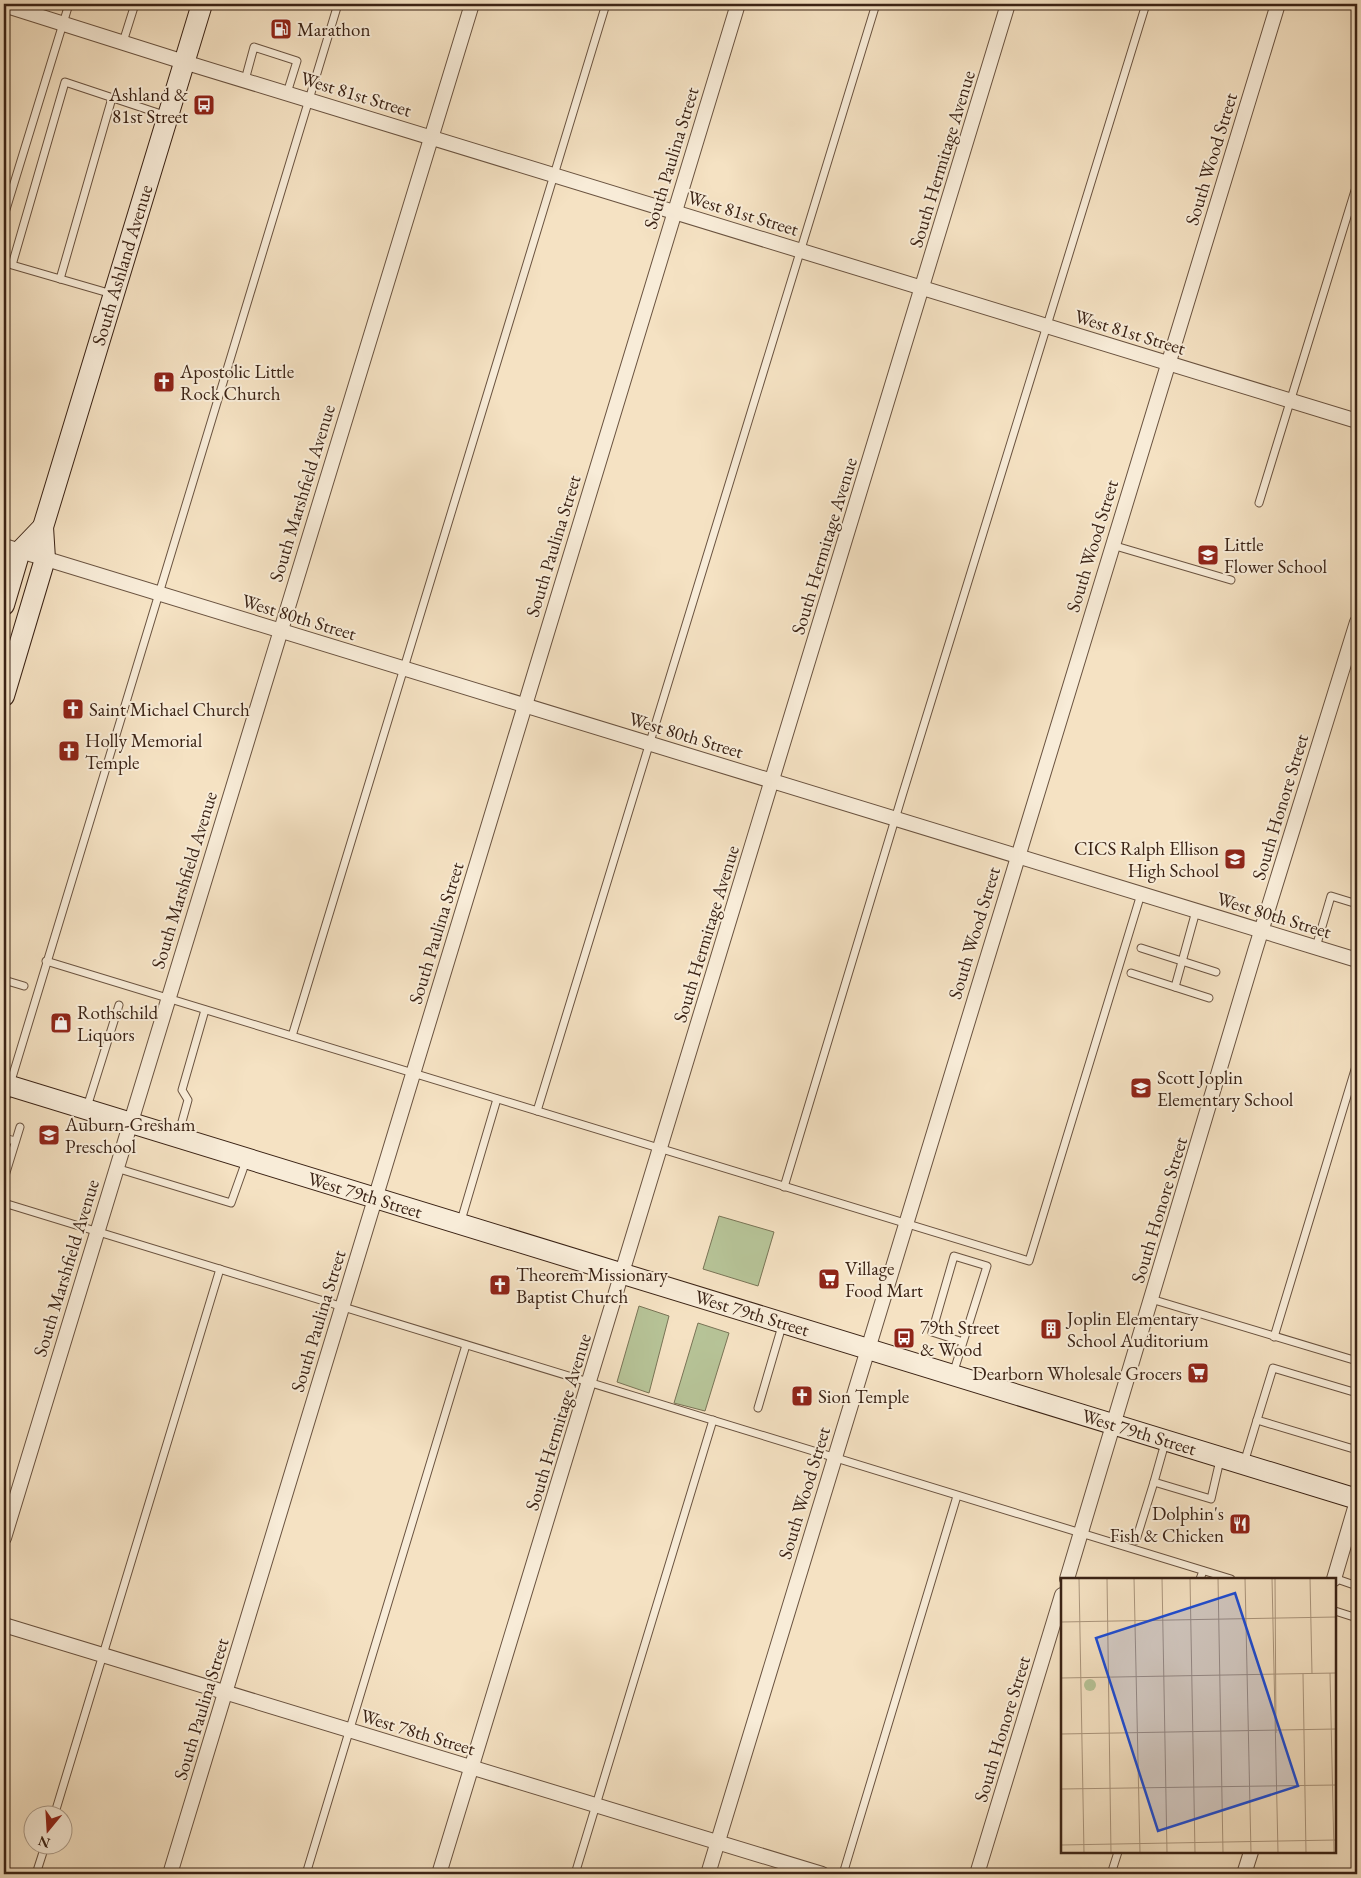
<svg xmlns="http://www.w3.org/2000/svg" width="1361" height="1878" font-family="'EB Garamond',serif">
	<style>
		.grass { fill: #b7c498; stroke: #797456 }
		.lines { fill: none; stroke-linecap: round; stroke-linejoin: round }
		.lane-casing { stroke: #6a5340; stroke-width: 9 }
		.street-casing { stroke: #6a5340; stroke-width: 16 }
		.secondary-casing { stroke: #3b2315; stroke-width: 22 }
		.lane { stroke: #f8ecd8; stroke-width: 7 }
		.street { stroke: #f8ecd8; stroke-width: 14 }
		.secondary { stroke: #f8ecd8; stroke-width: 20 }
		.labels { text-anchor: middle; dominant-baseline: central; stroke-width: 4; stroke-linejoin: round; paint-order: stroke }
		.poi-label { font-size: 19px; fill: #3b2315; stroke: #f8ecd8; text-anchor: start }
		.street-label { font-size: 19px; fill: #3b2315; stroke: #f8ecd8 }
		.inset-road { fill: none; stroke: #ab967d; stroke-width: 1 }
		.view { fill: #1d4ed8; fill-opacity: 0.15; stroke: #1d4ed8; stroke-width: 2.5 }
		.inset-edge { fill: none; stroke: #3b2315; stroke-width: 2.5 }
	</style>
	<rect width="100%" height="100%" fill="#f5e2c3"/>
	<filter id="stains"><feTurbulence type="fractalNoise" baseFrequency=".004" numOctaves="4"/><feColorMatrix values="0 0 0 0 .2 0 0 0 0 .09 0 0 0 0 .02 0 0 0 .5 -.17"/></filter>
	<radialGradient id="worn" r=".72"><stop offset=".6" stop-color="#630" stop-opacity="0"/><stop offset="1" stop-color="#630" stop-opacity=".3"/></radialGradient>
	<g class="grass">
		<polygon points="719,1216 774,1232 758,1286 703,1269"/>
		<polygon points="639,1306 669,1316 649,1393 617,1382"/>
		<polygon points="698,1323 729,1333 705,1411 674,1403"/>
	</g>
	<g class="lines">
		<g class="lane-casing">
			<g id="lane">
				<polyline points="123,42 135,4"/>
				<polyline points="245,80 254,47 297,61 287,93"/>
				<polyline points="4,216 69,4"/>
				<polyline points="60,279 112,98"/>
				<polyline points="112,294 12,265 65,82 167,116"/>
				<polyline points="1259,503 1357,184"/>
				<polyline points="1112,545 1231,580"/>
				<polyline points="1316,947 1331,896 1357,904"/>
				<polyline points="1141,948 1216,972"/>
				<polyline points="46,961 1029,1261 1141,894"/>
				<polyline points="1131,973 1209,998"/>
				<polyline points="4,980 24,986"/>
				<polyline points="1175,987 1196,911"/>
				<polyline points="292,1036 606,4"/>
				<polyline points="4,1104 338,4"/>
				<polyline points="87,1107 119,1005"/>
				<polyline points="537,1111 876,4"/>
				<polyline points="178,1136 188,1100 182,1090 205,1010"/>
				<polyline points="4,1138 15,1141"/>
				<polyline points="116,1168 231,1203 246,1161"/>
				<polyline points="4,1179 20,1127"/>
				<polyline points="784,1187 902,796 1146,4"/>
				<polyline points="4,1203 1231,1579"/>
				<polyline points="460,1224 497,1099"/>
				<polyline points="1151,1299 1357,1361"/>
				<polyline points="1274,1337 1357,1063"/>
				<polyline points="953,1374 987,1266 954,1256 932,1332 963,1342"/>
				<polyline points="1357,1393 1273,1368 1257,1420 1357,1450"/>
				<polyline points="758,1408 782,1326"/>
				<polyline points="1165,1443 1154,1482 1211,1499 1220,1460"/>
				<polyline points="1244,1463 1257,1420"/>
				<polyline points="1136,1540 1154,1482"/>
				<polyline points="1334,1578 1357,1586"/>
				<polyline points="1200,1579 1203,1571"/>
				<polyline points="1335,1611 1357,1618"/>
				<polyline points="54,1816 220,1269"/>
				<polyline points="36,1874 45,1846"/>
				<polyline points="306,1874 466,1345"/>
				<polyline points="575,1874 713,1420"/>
				<polyline points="843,1874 957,1496"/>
				<polyline points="1111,1874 1118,1852"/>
			</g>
		</g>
		<g class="street-casing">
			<g id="street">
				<polyline points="4,5 184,62 1357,421"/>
				<polyline points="4,546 1357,960"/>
				<polyline points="4,1538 472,4"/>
				<polyline points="1067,1579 1255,951 1357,622"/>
				<polyline points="1334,1579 1357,1501"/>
				<polyline points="4,1625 822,1874"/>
				<polyline points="170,1874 738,4"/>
				<polyline points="439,1874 1008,4"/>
				<polyline points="708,1874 1278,4"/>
				<polyline points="977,1874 1062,1595"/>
				<polyline points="1244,1874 1251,1852"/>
			</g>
		</g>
		<g class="secondary-casing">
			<g id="secondary">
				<polyline points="4,605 20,551 43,527"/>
				<polyline points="4,696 45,559 43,527 202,4"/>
				<polyline points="4,1084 1357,1499"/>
			</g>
		</g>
		<use href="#lane" class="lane"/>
		<use href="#street" class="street"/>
		<use href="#secondary" class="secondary"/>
	</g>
	<defs>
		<g id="fuel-square" transform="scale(1.125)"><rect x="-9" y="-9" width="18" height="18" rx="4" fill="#8f2418" stroke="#f8ecd8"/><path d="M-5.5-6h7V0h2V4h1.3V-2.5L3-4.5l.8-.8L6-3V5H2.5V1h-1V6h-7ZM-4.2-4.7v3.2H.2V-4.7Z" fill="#fff"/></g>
		<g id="bus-square" transform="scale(1.125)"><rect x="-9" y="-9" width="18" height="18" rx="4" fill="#8f2418" stroke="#f8ecd8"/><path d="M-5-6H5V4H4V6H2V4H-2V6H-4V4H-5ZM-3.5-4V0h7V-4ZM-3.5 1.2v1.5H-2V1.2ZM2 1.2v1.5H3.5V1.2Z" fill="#fff"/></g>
		<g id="church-square" transform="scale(1.125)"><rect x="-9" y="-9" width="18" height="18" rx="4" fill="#8f2418" stroke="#f8ecd8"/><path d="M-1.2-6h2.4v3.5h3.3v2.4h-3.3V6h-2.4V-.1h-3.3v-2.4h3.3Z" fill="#fff"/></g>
		<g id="school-square" transform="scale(1.125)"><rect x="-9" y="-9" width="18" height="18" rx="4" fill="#8f2418" stroke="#f8ecd8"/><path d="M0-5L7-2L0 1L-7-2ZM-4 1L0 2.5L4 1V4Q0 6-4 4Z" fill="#fff"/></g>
		<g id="shop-square" transform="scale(1.125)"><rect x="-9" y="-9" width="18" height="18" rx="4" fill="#8f2418" stroke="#f8ecd8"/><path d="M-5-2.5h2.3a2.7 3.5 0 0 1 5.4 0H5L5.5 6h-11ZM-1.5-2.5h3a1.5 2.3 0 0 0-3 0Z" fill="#fff"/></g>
		<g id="supermarket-square" transform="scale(1.125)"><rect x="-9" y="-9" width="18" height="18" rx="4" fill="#8f2418" stroke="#f8ecd8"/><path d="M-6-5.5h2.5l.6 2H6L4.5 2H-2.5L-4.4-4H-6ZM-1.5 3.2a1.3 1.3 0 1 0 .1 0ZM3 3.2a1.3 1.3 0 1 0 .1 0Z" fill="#fff"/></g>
		<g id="building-square" transform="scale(1.125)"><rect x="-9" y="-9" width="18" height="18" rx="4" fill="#8f2418" stroke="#f8ecd8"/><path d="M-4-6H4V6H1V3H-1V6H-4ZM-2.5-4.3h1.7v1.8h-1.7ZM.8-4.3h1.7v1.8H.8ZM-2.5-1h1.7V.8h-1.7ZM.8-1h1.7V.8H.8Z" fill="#fff"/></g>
		<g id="restaurant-square" transform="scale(1.125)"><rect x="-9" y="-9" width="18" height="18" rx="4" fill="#8f2418" stroke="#f8ecd8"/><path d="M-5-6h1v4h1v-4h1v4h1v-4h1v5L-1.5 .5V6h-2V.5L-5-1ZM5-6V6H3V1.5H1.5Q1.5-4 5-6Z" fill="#fff"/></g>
	</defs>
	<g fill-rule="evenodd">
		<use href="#fuel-square" x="281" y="29"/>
		<use href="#bus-square" x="204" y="105"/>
		<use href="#church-square" x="164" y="382"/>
		<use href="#school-square" x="1208" y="555"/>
		<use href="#church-square" x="73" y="709"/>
		<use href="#church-square" x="69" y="751"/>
		<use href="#school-square" x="1235" y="859"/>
		<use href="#shop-square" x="61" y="1023"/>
		<use href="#school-square" x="1141" y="1088"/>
		<use href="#school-square" x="49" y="1135"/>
		<use href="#supermarket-square" x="829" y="1279"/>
		<use href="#church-square" x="500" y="1285"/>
		<use href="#building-square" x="1051" y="1329"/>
		<use href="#bus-square" x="904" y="1338"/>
		<use href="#supermarket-square" x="1198" y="1373"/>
		<use href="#church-square" x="802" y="1396"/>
		<use href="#restaurant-square" x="1240" y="1524"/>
	</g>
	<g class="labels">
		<g class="poi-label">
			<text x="297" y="29">Marathon</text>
			<text x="188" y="94" text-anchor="end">Ashland &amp;<tspan x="188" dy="22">81st Street</tspan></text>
			<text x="180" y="371">Apostolic Little<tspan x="180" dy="22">Rock Church</tspan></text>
			<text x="1224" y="544">Little<tspan x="1224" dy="22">Flower School</tspan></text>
			<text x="89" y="709">Saint Michael Church</text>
			<text x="85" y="740">Holly Memorial<tspan x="85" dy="22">Temple</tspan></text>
			<text x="1219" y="848" text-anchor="end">CICS Ralph Ellison<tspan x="1219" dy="22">High School</tspan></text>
			<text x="77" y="1012">Rothschild<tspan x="77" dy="22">Liquors</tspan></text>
			<text x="1157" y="1077">Scott Joplin<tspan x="1157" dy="22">Elementary School</tspan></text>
			<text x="65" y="1124">Auburn-Gresham<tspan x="65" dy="22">Preschool</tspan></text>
			<text x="845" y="1268">Village<tspan x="845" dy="22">Food Mart</tspan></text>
			<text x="516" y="1274">Theorem Missionary<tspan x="516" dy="22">Baptist Church</tspan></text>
			<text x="1067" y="1318">Joplin Elementary<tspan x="1067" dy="22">School Auditorium</tspan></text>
			<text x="920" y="1327">79th Street<tspan x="920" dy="22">&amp; Wood</tspan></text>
			<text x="1182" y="1373" text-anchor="end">Dearborn Wholesale Grocers</text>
			<text x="818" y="1396">Sion Temple</text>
			<text x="1224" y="1513" text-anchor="end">Dolphin's<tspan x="1224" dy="22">Fish &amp; Chicken</tspan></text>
		</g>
		<g class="street-label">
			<text transform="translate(356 94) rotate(17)">West 81st Street</text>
			<text transform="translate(671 158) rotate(-73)">South Paulina Street</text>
			<text transform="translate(942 159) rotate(-73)">South Hermitage Avenue</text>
			<text transform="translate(1211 159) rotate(-73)">South Wood Street</text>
			<text transform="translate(743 213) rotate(17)">West 81st Street</text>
			<text transform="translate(122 265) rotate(-73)">South Ashland Avenue</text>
			<text transform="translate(1130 332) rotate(17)">West 81st Street</text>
			<text transform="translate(302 493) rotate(-73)">South Marshfield Avenue</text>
			<text transform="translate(553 546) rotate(-73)">South Paulina Street</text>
			<text transform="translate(824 546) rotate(-73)">South Hermitage Avenue</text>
			<text transform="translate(1092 546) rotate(-73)">South Wood Street</text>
			<text transform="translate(299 617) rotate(17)">West 80th Street</text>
			<text transform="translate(686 735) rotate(17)">West 80th Street</text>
			<text transform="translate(1280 807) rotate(-73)">South Honore Street</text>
			<text transform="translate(184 880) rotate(-73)">South Marshfield Avenue</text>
			<text transform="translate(1274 915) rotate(17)">West 80th Street</text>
			<text transform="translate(436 933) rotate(-73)">South Paulina Street</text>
			<text transform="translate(974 933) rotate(-73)">South Wood Street</text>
			<text transform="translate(706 934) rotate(-73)">South Hermitage Avenue</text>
			<text transform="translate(365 1195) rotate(17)">West 79th Street</text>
			<text transform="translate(1159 1210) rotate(-73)">South Honore Street</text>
			<text transform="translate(66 1268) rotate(-73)">South Marshfield Avenue</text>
			<text transform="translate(752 1313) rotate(17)">West 79th Street</text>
			<text transform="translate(318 1321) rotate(-73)">South Paulina Street</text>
			<text transform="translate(558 1422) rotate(-73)">South Hermitage Avenue</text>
			<text transform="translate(1139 1432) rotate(17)">West 79th Street</text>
			<text transform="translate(804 1493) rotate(-73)">South Wood Street</text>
			<text transform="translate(201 1709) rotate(-73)">South Paulina Street</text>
			<text transform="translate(1002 1729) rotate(-73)">South Honore Street</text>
			<text transform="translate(418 1732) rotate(17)">West 78th Street</text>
		</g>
	</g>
	<g transform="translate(1061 1578)">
		<rect width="275" height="275" fill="#f5e2c3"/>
		<path d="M23 107a6 6 0 1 1 12 0a6 6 0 1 1-12 0Z" fill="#b7c498"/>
		<path class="inset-road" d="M18,0l5,275M46,0l4,275M73,0l6,275M101,0l5,275M129,0l5,275M157,0l5,275M184,0l6,275M211,0l6,275M214,0l1,155M249,0l2,96M0,44l275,-5M269,95l4,180M242,96l3,179M0,100l275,-5M0,156l275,-5M0,211l275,-4M0,267l275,-5"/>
		<path class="view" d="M174,15l63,193 -140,45 -62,-193z"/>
		<rect width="275" height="275" class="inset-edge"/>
	</g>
	<rect width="1361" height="1878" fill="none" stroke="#f5e2c3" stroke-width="20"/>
	<rect x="5" y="5" width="1351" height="1868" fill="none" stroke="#3b2315" stroke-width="2.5"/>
	<rect x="10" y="10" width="1341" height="1858" fill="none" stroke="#3b2315"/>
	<g transform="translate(48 1830) rotate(198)"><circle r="24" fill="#f8ecd8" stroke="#ac9c8a"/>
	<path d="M0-4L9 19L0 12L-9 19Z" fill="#8f2418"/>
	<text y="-8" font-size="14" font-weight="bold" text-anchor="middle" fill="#3b2315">N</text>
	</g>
	<rect width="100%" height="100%" filter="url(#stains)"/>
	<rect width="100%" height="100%" fill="url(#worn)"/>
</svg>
